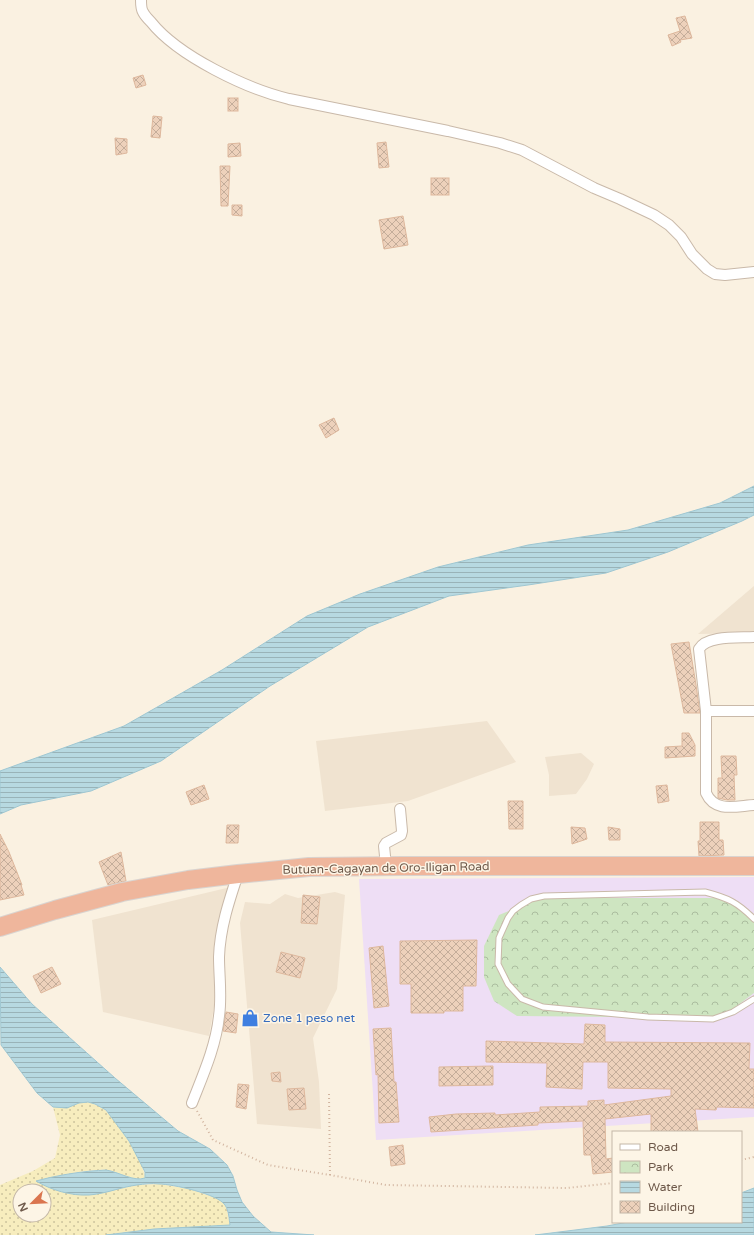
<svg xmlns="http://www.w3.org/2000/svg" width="754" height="1235" font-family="'Varela Round',sans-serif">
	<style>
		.residential { fill: #f0e3d0 }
		.education { fill: #eedef5 }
		.sand { fill: url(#sand-dots); fill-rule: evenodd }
		.park { fill: url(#park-crowns) }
		.water { fill: url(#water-rules); stroke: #9fc7d2 }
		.building { fill: url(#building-cross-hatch); stroke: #deb89d }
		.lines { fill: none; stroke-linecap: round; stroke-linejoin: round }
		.lane-casing { stroke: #c9b9a9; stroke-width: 7 }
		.street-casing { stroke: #c9b9a9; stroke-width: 12 }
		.highway-casing { stroke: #d9d4d0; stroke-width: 20 }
		.path { stroke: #d1b49f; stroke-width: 2; stroke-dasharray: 1 3; stroke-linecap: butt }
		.lane { stroke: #fff; stroke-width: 5 }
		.street { stroke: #fff; stroke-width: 10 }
		.highway { stroke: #efb69c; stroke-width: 18 }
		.labels { text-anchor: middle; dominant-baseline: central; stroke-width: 3; stroke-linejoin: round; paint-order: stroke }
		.street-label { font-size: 12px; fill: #6e594a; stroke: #fdf5e6 }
		.shop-label { font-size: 12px; fill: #366cbe; stroke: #fdf5e6; text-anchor: start }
	</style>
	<defs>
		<pattern id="sand-dots" width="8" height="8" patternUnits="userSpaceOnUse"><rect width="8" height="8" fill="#f7edbe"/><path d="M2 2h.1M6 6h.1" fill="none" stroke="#ccc39c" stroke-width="1.8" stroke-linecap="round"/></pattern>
		<pattern id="park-crowns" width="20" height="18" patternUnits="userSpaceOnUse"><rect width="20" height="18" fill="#cee5c1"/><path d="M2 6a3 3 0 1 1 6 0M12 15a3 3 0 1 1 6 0" fill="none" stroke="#abbd9f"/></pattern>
		<pattern id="water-rules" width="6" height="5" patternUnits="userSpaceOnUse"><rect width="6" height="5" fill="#b7d9e1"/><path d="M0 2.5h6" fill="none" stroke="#99b3b8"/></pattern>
		<pattern id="building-cross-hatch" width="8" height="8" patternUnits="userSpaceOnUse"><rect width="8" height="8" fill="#edd1bb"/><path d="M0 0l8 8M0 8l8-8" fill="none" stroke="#c4ad9a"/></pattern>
	</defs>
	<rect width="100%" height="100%" fill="#faf1e1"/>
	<g class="residential">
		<polygon points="754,586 754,633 698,634"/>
		<polygon points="487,721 516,762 408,801 325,811 316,741"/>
		<polygon points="581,753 594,764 587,779 576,794 549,796 549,775 545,757"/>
		<polygon points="235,886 209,1036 103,1012 92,920"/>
		<polygon points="335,892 345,895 337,989 313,1038 319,1082 321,1129 257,1124 240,923 245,902 270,904 285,894 298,898"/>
	</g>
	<polygon class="education" points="754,877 754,1117 376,1140 359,879"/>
	<path class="sand" d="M88,1102c6,2 12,4 17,8 11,8 40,54 40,68 -11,4 -26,-6 -39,-8 -14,-1 -38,4 -52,7l34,18 49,-10 23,-1 30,5 29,10 6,5 2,6 3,16 -76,3 -48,6h-106v-50l33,-14 22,-13 5,-23 -7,-28 14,1 12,-5zM20,1191h24v24h-24z"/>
	<polygon class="park" points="541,898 716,898 753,913 754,918 754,993 721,1018 517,1016 494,1001 484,977 484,946 499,915"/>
	<g class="water">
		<polygon points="754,486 754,515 742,521 668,552 606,573 528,585 449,596 368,627 270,686 161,761 91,791 21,805 0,814 0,771 124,726 222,670 307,616 360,594 438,567 528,545 628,530 720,503"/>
		<path d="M0,967l32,37 83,74 63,53 32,18 17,16 6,11 4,14 5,12 11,14 18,16 43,3h-208l48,-6 76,-4c-1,-6 -1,-14 -5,-20 -7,-11 -53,-21 -66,-21 -7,-1 -15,0 -22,1 -16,2 -32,9 -48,10 -18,1 -38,-5 -53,-14 18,-5 36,-8 55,-10 5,0 10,-1 15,-1 13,2 28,12 39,8v-6l-16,-31 -23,-31 -11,-6 -7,-2 -9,1 -12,5 -14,-1 -16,-14 -36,-48z"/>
		<polygon points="754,1188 754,1235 535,1235 607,1226 628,1222 741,1222 741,1193"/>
	</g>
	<g class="building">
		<polygon points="685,16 692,38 680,40 681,42 672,46 668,35 680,31 676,18"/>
		<polygon points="143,75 146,85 136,88 133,78"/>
		<rect x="228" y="98" width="10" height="13"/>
		<polygon points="153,116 162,117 160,138 151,137"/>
		<polygon points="115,138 127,139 127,153 116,155"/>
		<polygon points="386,142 389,167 379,168 377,143"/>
		<polygon points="240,143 241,156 228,157 228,144"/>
		<polygon points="220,166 230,166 228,206 221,206"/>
		<rect x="431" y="178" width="18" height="17"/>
		<polygon points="232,205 242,205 242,216 232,215"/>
		<polygon points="403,216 408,245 384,249 379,220"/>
		<polygon points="334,418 339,430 326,438 319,425"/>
		<polygon points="689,642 696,685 700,713 684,713 671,644"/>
		<polygon points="682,733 689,733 695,745 695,756 665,758 665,747 682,746"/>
		<polygon points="721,756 736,756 737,775 734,775 735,800 727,800 718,798 718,778 722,778"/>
		<polygon points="204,785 209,799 191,805 186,792"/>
		<polygon points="667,785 669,801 658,803 656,786"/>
		<polygon points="508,801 523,801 523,829 509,829"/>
		<polygon points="700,822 719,822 719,840 723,840 724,855 699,856 698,841 700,841"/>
		<polygon points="227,825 239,825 238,843 226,843"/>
		<polygon points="571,827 585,828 587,839 572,844"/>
		<polygon points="608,827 620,829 620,840 609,840"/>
		<polygon points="0,834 9,852 22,885 21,885 24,895 0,900"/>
		<polygon points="121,852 126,881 108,885 99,862"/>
		<polygon points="303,895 320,897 317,924 301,923"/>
		<polygon points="477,940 476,986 463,986 463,1011 444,1011 444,1013 411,1013 411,984 400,984 400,941"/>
		<polygon points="383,946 389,1006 374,1008 369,948"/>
		<polygon points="281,952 305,958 300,978 276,972"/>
		<polygon points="52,967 61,984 41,993 33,976"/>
		<polygon points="226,1012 238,1014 236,1033 223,1031"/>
		<polygon points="585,1024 605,1025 605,1042 750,1043 749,1069 754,1069 754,1108 717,1107 716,1110 695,1109 698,1132 651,1132 651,1114 605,1119 606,1159 613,1158 613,1172 593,1174 591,1155 584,1155 583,1121 538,1123 538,1125 431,1132 429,1117 456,1114 495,1113 495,1115 540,1112 540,1107 588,1106 588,1101 604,1100 604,1105 671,1096 671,1089 608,1088 608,1062 583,1062 582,1089 546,1087 547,1063 486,1062 486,1041 584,1044"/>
		<polygon points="391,1028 394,1082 396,1082 399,1122 379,1123 378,1074 376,1075 373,1029"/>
		<polygon points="493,1066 493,1085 439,1086 439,1067"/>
		<polygon points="280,1072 281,1082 272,1081 271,1073"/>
		<polygon points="238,1084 249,1085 246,1109 236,1107"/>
		<polygon points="304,1088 306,1109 289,1110 287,1089"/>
		<polygon points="403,1145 405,1164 391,1166 389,1147"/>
	</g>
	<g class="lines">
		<g class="lane-casing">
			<path id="lane" d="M754,919c-17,-17 -26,-21 -49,-27l-161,4 -13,3 -10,6 -8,6 -5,7 -9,20 -1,26 10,20 14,15 21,8 105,10 65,2 20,-7 21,-13"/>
		</g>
		<g class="street-casing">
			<g id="street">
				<path d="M141,0c0,4 0,9 2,12 2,4 5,7 8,10 27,34 96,67 138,77l159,32 52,12 22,7 72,38 26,11 34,16 15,10 12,12 11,17 15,15 8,5 10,1 29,-3"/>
				<path d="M754,637c-15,1 -47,-2 -55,12l7,62v82c9,20 30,13 48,12"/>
				<polyline points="706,711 754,711"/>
				<polyline points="386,866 384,846 386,843 401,835 402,831 400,809"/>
				<path d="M192,1103c11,-28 24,-57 27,-87 3,-20 0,-39 0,-59 1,-29 10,-56 19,-83"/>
			</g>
		</g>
		<g class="highway-casing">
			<polyline id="highway" points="0,927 55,910 122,892 188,880 238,874 309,867 402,866 754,866"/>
		</g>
		<g class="path">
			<polyline points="329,1094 330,1175"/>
			<polyline points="197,1111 213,1140 268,1165 330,1175 386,1185 567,1188 613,1183"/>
			<polyline points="741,1160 754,1157"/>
		</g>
		<use href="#lane" class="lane"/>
		<use href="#street" class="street"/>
		<use href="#highway" class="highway"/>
	</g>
	<defs>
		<g id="shop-bare" transform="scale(1.38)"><path d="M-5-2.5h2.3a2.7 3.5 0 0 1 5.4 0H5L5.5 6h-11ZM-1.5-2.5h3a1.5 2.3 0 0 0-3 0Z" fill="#3f7fe0" stroke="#fdf5e6" stroke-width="2.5" paint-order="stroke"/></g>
	</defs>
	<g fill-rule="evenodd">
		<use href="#shop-bare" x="250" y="1018"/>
	</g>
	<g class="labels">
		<g class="street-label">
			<text transform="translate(386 868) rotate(-1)">Butuan-Cagayan de Oro-Iligan Road</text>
		</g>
		<g class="shop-label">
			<text x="263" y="1018">Zone 1 peso net</text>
		</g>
	</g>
	<rect x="612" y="1131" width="130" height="92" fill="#fdf5e6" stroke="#c4b7a8"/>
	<rect x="620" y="1144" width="20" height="6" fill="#ffffff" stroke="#c4b7a8"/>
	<text x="648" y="1151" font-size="12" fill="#6e594a">Road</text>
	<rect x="620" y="1161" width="20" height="12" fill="url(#park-crowns)" stroke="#c4b7a8"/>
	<text x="648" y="1171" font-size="12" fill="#6e594a">Park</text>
	<rect x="620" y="1181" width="20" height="12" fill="url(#water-rules)" stroke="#c4b7a8"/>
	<text x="648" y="1191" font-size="12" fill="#6e594a">Water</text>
	<rect x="620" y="1201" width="20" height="12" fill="url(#building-cross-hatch)" stroke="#c4b7a8"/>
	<text x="648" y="1211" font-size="12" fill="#6e594a">Building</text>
	<g transform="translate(32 1203) rotate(246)"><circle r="19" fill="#fdf5e6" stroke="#c4b7a8"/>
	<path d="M0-3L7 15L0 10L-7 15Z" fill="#da754f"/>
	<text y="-6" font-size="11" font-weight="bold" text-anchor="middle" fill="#6e594a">N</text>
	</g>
</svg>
